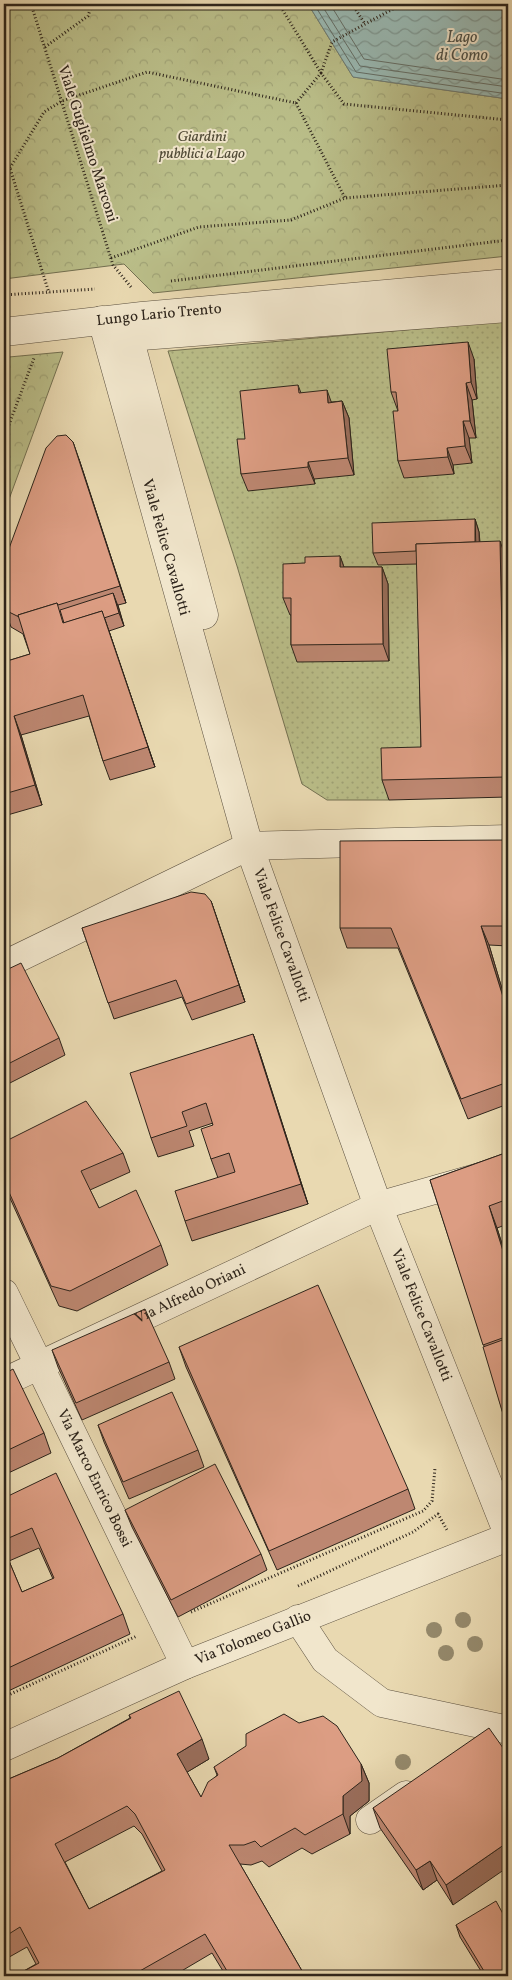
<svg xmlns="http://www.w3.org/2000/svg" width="512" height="1980" font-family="Vollkorn,serif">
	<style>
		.forest { fill: url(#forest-crowns); stroke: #747152 }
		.garden { fill: url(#garden-dots); stroke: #747152 }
		.water { fill: url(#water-waves); stroke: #6e7d76 }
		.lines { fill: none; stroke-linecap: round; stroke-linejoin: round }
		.shore { stroke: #636e67; stroke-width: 1 }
		.minor-casing { stroke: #5c5140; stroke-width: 29 }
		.path { stroke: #2d241b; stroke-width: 3; stroke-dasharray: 1 2.5; stroke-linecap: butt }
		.minor { stroke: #f1e6cc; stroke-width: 28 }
		.tree { fill: #958a6d }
		.wall { fill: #bd8771; stroke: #2d241b; fill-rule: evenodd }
		.shaded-wall { fill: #9a6e5c; stroke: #2d241b }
		.building { fill: #dc9d83; stroke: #2d241b; fill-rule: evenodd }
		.labels { text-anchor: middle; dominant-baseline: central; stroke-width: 4; stroke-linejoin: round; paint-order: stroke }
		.park-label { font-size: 15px; font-style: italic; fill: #504a36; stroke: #f1e6cc }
		.street-label { font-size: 15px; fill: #2d241b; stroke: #f1e6cc }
		.water-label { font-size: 16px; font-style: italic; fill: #4d5149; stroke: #f1e6cc }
	</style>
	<defs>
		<pattern id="forest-crowns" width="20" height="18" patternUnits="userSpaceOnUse" patternTransform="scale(1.25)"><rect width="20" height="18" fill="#babe89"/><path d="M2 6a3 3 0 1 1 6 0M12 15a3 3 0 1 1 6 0" fill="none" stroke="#a0a376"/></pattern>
		<pattern id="garden-dots" width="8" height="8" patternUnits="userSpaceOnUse" patternTransform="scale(1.25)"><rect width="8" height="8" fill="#babe89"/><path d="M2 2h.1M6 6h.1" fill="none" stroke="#a0a376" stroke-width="1.8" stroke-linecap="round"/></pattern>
		<pattern id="water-waves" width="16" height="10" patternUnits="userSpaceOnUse" patternTransform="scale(1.25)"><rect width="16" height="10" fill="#99b9b3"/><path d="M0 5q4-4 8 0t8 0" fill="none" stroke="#7d9691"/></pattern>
	</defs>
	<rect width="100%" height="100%" fill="#e9d9b1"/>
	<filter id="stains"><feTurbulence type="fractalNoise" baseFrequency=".004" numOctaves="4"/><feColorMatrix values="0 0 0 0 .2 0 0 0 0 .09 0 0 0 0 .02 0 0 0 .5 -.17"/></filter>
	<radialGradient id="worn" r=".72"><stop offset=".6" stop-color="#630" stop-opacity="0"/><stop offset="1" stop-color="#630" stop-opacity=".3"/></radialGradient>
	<g class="forest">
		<polygon points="4,4 308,4 353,77 508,99 508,256 153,293 124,264 4,279"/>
		<polygon points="63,352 4,513 4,371 9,357"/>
	</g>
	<polygon class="garden" points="508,321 508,559 480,562 428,767 389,768 389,800 327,800 302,784 237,566 168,351"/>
	<polygon class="water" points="308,4 508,4 508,99 353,77"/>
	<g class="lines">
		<g class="shore">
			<polyline points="314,4 356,72 508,94"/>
			<polyline points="321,4 360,66 508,87"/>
			<polyline points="330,4 364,59 508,80"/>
		</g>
		<g class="minor-casing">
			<g id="minor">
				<path id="s1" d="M102,320l147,526 129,360 130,328"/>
				<polyline points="114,328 129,337 508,308"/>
				<path id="s2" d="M4,332l138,-16 366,-33"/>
				<polyline points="129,337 204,615"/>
				<polyline points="4,965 249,846 508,839"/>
				<path id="s3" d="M4,1293l181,372"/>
				<path id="s4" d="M4,1382l374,-176 130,-37"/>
				<polyline points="298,1619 325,1660 382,1703 504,1729"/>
				<path id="s5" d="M4,1747l181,-82 323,-128"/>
				<polyline points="370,1820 406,1795"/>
			</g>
		</g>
		<g class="path">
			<polyline points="31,4 113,265 131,287"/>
			<polyline points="279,4 321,73 332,42 402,4"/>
			<polyline points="352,4 365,24"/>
			<polyline points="45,47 88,16 92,4"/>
			<polyline points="296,103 321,73 344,104 508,120"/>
			<polyline points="296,103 345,198"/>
			<polyline points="4,149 49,293"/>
			<polyline points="10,168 44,112 62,101 147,72 296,103"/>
			<polyline points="111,258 199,227 291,220 345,198 508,185"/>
			<polyline points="171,281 508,240"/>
			<polyline points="4,295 95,289"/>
			<polyline points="4,438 34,358"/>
			<polyline points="298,1586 413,1532 438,1514 447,1530"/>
			<polyline points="191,1612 423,1511 432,1501 435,1468"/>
			<polyline points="4,1697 137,1636"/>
		</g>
		<use href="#minor" class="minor"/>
	</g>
	<g class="tree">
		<circle cx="463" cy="1620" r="8"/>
		<circle cx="434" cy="1630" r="8"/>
		<circle cx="475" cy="1644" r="8"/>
		<circle cx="446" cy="1653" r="8"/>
		<circle cx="403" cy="1762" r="8"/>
	</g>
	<g class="wall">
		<polygon points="474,359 477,399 472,400 476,438 469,438 472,463 453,465 454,474 404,478 398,461 398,411 391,392"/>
		<polygon points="298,385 301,393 332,402 342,401 349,418 354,475 314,479 315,484 248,491 241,474 245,439"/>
		<polygon points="79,459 126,603 118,605 124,626 109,631 155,767 110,780 103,761 89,716 21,735 42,805 4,816 4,662 30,654 23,634 11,627 5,610"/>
		<polygon points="475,519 479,532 480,542 507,561 508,624 508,797 389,800 382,780 421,747 417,564 378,565 373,553"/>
		<polygon points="340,556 344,567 382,567 388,584 389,661 297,662 291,645 291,615 290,615 283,598 305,563"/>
		<polygon points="508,840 508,946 489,945 508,1009 508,1104 468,1119 398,948 347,948 340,928"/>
		<polygon points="211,901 245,1002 192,1020 182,997 114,1019 82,928"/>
		<polygon points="4,971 59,1038 65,1055 4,1086"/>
		<polygon points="253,1034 260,1054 308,1204 192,1241 185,1221 218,1178 211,1159 213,1123 189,1131 194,1146 158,1157 151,1138"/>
		<polygon points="4,1142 123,1153 130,1172 90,1190 99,1208 161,1245 168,1265 77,1311 59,1306 4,1185"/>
		<polygon points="508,1152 508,1224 497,1228 508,1263 508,1431 484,1346 430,1180"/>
		<polygon points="179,1347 408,1489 415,1509 277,1570 186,1367"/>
		<polygon points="52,1350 169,1362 175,1379 82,1420 58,1367"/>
		<polygon points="4,1374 44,1433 51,1453 4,1475"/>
		<polygon points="98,1425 198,1450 204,1467 129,1499 104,1442"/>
		<path d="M4,1498l119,116 7,20 -126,59zM39,1548l14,31 -31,13 -13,-31z"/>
		<polygon points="125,1510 261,1554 267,1570 178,1617 132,1527"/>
		<path d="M129,1715l80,44 -22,13 14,25 16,-22 -3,-8 147,-3 8,19v18l-19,15v18l-38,20 -10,-6 -33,19 -7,-6 -11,4 -11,-1 65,112h-79l-14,-23 -39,23h-158l21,-12 -9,-17 -23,13v-179l54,-23 72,-40zM134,1826l8,8 20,37 -73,38 -24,-47z"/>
		<polygon points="508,1755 453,1905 437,1880 423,1890 380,1828 373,1808"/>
		<polygon points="456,1925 508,1976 484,1976 460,1937"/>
	</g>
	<g class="shaded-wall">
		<polygon points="468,342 474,359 477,399 471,382"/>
		<polygon points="466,383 472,400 476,438 470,421"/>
		<polygon points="327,390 333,407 328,403"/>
		<polygon points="342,401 349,418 354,475 348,458"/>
		<polygon points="463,421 469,438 472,463 465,446"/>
		<polygon points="73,442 79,459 126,603 120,586"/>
		<polygon points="447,448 453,465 454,474 448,457"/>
		<polygon points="308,462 314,479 315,484 308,467"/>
		<polygon points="475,519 479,532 480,562 476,549"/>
		<polygon points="500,541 507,561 508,624 508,785 505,777"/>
		<polygon points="340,556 346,573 340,567"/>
		<polygon points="382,567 388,584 389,661 383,644"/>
		<polygon points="113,593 118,606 124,626 119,613"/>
		<polygon points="102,611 109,631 155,767 148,747"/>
		<polygon points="14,716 21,735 42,805 35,785"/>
		<polygon points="211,901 217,918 245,1002 239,985"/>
		<polygon points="481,926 489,945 508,1009 508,1013"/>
		<polygon points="253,1034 260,1054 308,1204 301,1184"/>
		<polygon points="489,1206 497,1228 508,1263 508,1267"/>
		<polygon points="202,1739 209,1759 184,1774 177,1754"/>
		<polygon points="361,1764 369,1783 369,1801 350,1816 350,1834 343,1814 343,1796"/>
		<polygon points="508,1842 508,1867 453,1905 446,1885"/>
		<polygon points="430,1861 437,1880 423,1890 416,1870"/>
	</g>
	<g class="building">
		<polygon points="468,342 471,382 466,383 470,421 463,421 465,446 447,448 448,457 398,461 393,411 398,411 396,392 391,392 387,349"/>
		<polygon points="298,385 299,393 327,390 328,403 342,401 348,458 308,462 308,467 241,474 237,439 245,439 240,391"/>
		<polygon points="66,435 73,442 120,586 58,605 57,603 18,615 19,617 5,610 4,605 4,562 46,448 57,436"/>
		<polygon points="475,519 475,542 416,544 416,551 373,553 372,523"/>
		<polygon points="500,541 505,777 382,780 381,748 421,747 416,544"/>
		<polygon points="340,556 340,567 382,567 383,644 291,645 291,598 283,598 283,564 305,563 305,557"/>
		<polygon points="113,593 119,613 104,618 102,611 64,623 60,610"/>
		<polygon points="57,603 63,623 102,611 148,747 103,761 83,695 14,716 35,785 4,794 4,662 30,654 18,615"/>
		<polygon points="508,840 508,926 481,926 508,1013 508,1082 461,1099 391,928 340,928 340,841"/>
		<polygon points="191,892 205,894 211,901 239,985 186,1004 176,980 108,1003 82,928"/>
		<polygon points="21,963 59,1038 4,1066 4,971"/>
		<polygon points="253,1034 301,1184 185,1221 175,1191 235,1172 229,1153 211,1159 201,1129 213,1125 206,1103 182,1112 187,1126 151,1138 130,1073"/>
		<polygon points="86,1101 123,1153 81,1171 99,1208 136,1190 161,1245 70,1291 51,1286 4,1181 4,1142"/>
		<polygon points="508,1152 508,1199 489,1206 508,1267 508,1336 483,1345 430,1180"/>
		<polygon points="318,1285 408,1489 269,1551 179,1347"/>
		<polygon points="145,1309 169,1362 76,1403 52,1350"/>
		<polygon points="508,1338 508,1431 483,1347"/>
		<polygon points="13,1369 44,1433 4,1452 4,1374"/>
		<polygon points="172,1392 198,1450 123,1482 98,1425"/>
		<polygon points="215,1464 261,1554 171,1600 125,1510"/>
		<polygon points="56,1473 123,1614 4,1670 4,1549 22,1592 54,1578 32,1528 4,1540 4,1498"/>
		<path d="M179,1691l23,48 -25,15 24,43 7,-15 10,-7 -4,-8 32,-21v-12l38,-20 15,9 24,-7 14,10 24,38 1,17 -19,15v18l-38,21 -10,-7 -34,19 -6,-6 -11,4h-15l76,131h-75l-25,-42 -74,42h-116l24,-13 -19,-36 -16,10v-156l54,-23 73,-40 -2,-3zM127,1806l8,8 30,56 -76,39 -34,-65z"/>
		<polygon points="489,1728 508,1755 508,1842 446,1885 430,1861 416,1870 373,1808"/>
		<polygon points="496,1901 508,1923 508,1976 487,1976 456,1925"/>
	</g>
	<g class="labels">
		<g class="park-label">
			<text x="202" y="137">Giardini<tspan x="202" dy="17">pubblici a Lago</tspan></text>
		</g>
		<g class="street-label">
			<text transform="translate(87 144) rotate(72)">Viale Guglielmo Marconi</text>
			<text stroke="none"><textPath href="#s2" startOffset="156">Lungo Lario Trento</textPath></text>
			<text stroke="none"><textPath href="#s1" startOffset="236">Viale Felice Cavallotti</textPath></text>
			<text stroke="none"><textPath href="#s1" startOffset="641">Viale Felice Cavallotti</textPath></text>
			<text stroke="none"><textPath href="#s4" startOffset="206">Via Alfredo Oriani</textPath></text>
			<text stroke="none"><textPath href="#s1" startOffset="1046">Viale Felice Cavallotti</textPath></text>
			<text stroke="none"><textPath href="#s3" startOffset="206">Via Marco Enrico Bossi</textPath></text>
			<text stroke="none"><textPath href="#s5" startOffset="272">Via Tolomeo Gallio</textPath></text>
		</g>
		<g class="water-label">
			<text x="462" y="38">Lago<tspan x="462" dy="18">di Como</tspan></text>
		</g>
	</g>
	<rect width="512" height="1980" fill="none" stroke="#e9d9b1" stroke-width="20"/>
	<rect x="5" y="5" width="502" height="1970" fill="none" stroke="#2d241b" stroke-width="2.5"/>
	<rect x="10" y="10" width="492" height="1960" fill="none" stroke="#2d241b"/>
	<rect width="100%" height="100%" filter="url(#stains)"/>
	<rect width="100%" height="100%" fill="url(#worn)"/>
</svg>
